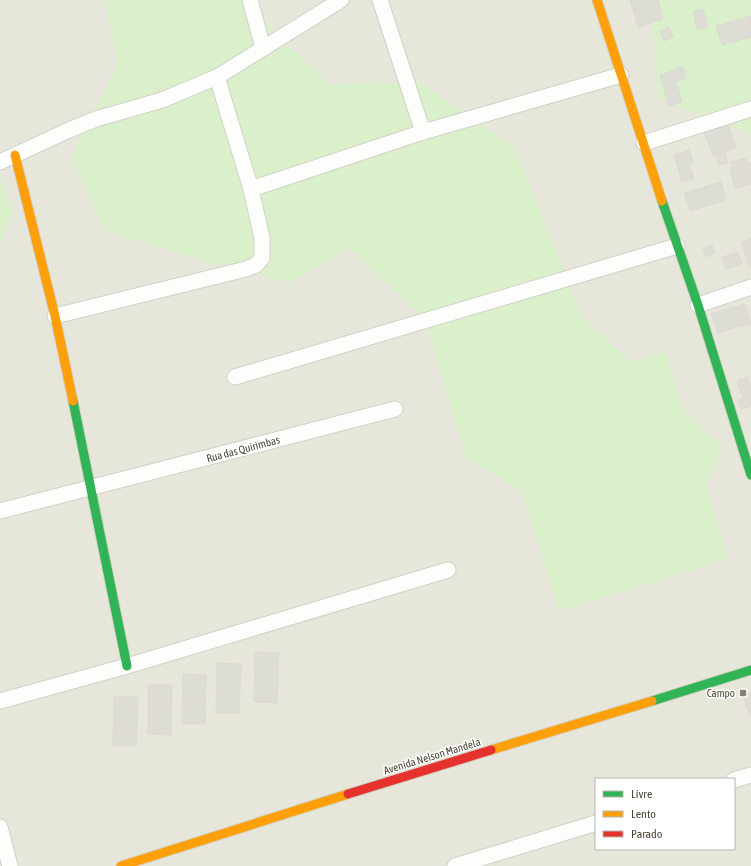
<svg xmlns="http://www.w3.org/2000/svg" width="751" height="866" font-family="'Asap Condensed',sans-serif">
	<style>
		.residential { fill: #e7e6da; fill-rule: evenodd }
		.green { fill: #daf0cb }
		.building { fill: #dddcd5; stroke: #dcdad2 }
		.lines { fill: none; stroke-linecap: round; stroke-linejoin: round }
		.street-casing { stroke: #d1d1ca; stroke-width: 17 }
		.fast-casing { stroke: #d3d2c3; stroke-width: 11 }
		.slow-casing { stroke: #d3d2c3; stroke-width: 11 }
		.jam-casing { stroke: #d3d2c3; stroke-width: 11 }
		.street { stroke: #fdfdfc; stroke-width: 15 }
		.fast { stroke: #30b455; stroke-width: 9 }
		.slow { stroke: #ff9f0a; stroke-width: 9 }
		.jam { stroke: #e5322d; stroke-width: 9 }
		.poi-dot { fill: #868377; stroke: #fff; stroke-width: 1.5 }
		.labels { text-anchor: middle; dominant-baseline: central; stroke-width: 3; stroke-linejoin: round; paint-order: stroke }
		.street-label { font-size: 11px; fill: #4b4737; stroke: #fff }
		.poi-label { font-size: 11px; fill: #4b4737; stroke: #fff; text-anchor: end }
	</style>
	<rect width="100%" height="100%" fill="#f3f3ed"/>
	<path class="residential" d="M0,0h751v866h-751zM596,779h138v70h-138z"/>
	<g class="green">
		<polygon points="105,0 242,0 329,84 422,83 515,148 582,317 631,362 665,352 683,410 723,448 706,485 728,559 559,611 522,491 467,459 425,320 350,248 289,283 188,256 105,230 71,157 118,65"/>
		<polygon points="651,0 751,0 751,134 658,98"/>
		<polygon points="0,176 13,210 0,246"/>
	</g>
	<g class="building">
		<polygon points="630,0 658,0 663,19 638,27"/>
		<polygon points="703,9 708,27 697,30 693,12"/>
		<polygon points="751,16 751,37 722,45 716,26"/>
		<polygon points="669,27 673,37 664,41 660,31"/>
		<polygon points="683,67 686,78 676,82 682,102 669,106 660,75"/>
		<polygon points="725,116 736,148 725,152 728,163 719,165 716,155 713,156 702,125"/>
		<polygon points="689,150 693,162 689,164 694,178 682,182 674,155"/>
		<polygon points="746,158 748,164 751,163 751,184 735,188 730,168 733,168 731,162"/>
		<polygon points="721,182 726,200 690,211 684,193"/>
		<polygon points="751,238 751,266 749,267 742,243"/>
		<polygon points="712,245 715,253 706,257 703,249"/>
		<polygon points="738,252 742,264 726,269 722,257"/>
		<polygon points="745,304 751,324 741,327 740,326 718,333 711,314"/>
		<polygon points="748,377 751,389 751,406 741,409 738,400 743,398 737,381"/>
		<polygon points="255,652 279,653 277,703 254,702"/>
		<polygon points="217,663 241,664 239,713 216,713"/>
		<polygon points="183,674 206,675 205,724 182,724"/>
		<polygon points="148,685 172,685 171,735 148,734"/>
		<polygon points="751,693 751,715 750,716 743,696"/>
		<polygon points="114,696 138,697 136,746 113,746"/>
	</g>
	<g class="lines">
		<g class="street-casing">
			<g id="street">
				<polyline points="250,0 263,48"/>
				<polyline points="380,0 423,132"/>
				<polyline points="644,143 751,109"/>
				<polyline points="0,162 69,130 96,119 162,100 217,77 341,0"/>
				<polyline points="251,189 423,132 621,75"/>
				<polyline points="698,305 751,287"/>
				<polyline points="55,316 246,269 256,265 262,258 262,238 251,189 217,77"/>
				<polyline points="235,377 677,246"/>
				<polyline points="0,511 395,409"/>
				<polyline points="0,701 127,666 448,570"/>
				<polyline points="734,780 751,775"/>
				<polyline points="0,827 10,866"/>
				<polyline points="455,866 596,823"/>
			</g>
		</g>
		<g class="fast-casing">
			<g id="fast">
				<polyline points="662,201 698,305 751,475"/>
				<polyline points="73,401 127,666"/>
				<polyline points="652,701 751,670"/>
			</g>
		</g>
		<g class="slow-casing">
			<g id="slow">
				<polyline points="597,0 662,201"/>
				<polyline points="15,155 55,316 73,401"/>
				<polyline points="491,750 652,701"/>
				<polyline points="121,866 348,794"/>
			</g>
		</g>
		<g class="jam-casing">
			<polyline id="jam" points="348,794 491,750"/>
		</g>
		<use href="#street" class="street"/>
		<use href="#fast" class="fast"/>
		<use href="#slow" class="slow"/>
		<use href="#jam" class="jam"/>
	</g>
	<rect class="poi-dot" x="739" y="689" width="8" height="8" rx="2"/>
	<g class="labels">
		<g class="street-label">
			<text transform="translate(243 449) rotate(-15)">Rua das Quirimbas</text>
			<text transform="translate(432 756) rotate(-17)">Avenida Nelson Mandela</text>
		</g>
		<g class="poi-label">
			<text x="735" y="693">Campo</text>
		</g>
	</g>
	<rect x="595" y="778" width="140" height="72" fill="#ffffff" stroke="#b7b5af"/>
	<rect x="603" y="791" width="20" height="6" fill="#30b455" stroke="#b7b5af"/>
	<text x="631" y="798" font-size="12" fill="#4b4737">Livre</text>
	<rect x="603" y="811" width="20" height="6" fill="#ff9f0a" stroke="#b7b5af"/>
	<text x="631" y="818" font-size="12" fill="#4b4737">Lento</text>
	<rect x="603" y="831" width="20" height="6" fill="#e5322d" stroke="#b7b5af"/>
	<text x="631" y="838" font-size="12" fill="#4b4737">Parado</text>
</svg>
